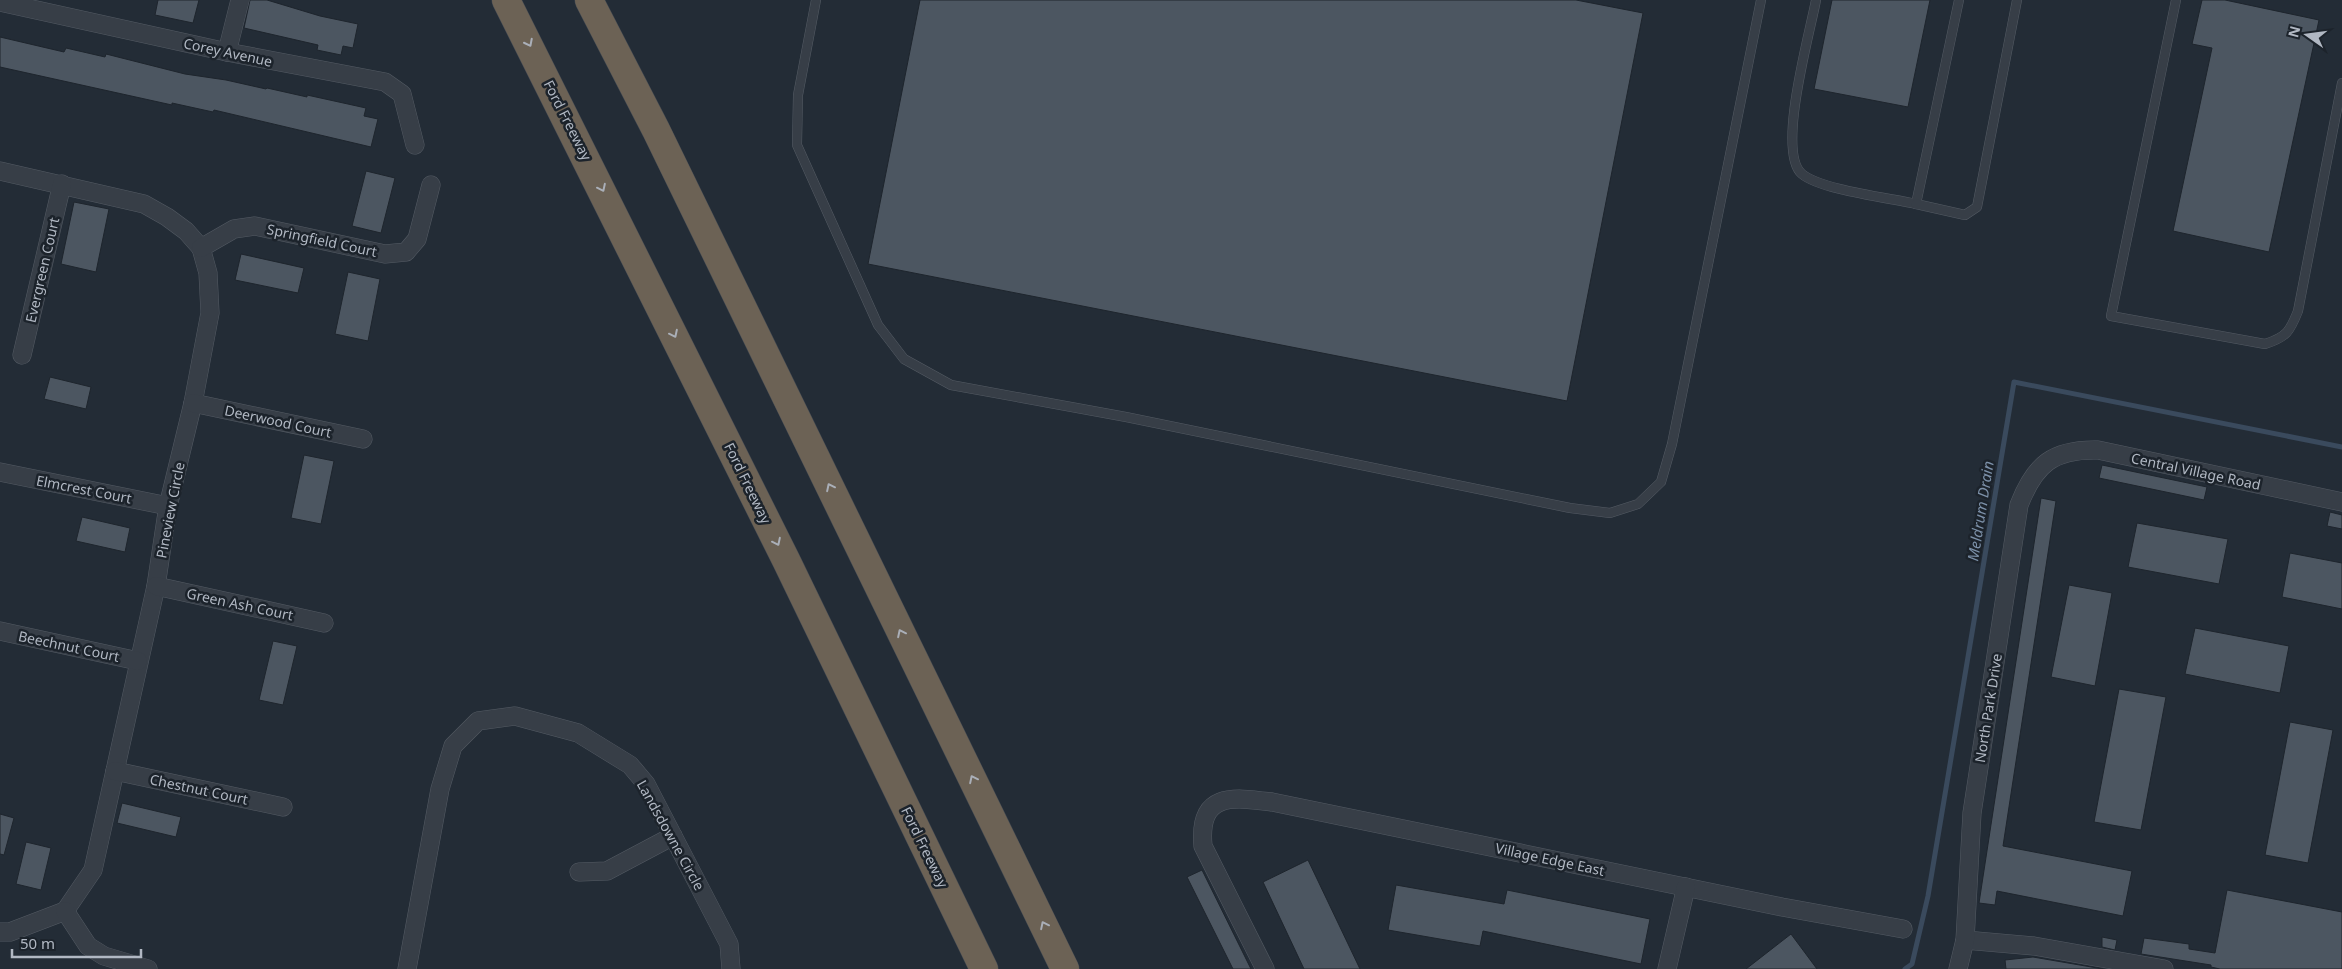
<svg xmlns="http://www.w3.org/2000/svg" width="2342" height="969" font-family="'Noto Sans',sans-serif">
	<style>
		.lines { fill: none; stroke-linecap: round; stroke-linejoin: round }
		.stream { stroke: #3a4a5d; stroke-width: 5 }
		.building { fill: #4c5661; stroke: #1e252d }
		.lane-casing { stroke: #545b64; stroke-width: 10 }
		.street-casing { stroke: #545b64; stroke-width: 19 }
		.highway-casing { stroke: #414851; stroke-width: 29 }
		.lane { stroke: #373e47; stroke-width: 9 }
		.street { stroke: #373e47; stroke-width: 18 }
		.highway { stroke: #6c6255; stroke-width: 28 }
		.oneway { stroke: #aaafb8 }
		.labels { text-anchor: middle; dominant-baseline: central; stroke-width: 5; stroke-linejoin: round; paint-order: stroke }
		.street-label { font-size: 14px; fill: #b1b8c3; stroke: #1c232b }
		.water-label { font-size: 15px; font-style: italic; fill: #7c90a8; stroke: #1c232b }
	</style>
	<rect width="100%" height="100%" fill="#232c36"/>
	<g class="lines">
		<polyline class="stream" points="1905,969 1912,964 1928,896 2014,382 2342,447"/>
	</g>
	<g class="building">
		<polygon points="158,0 199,0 193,23 155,15"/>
		<polygon points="250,0 267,0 320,16 358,24 353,48 343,46 341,55 317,50 318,45 244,28"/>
		<polygon points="920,0 1576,0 1643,13 1567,401 868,264"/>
		<polygon points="1832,0 1930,0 1908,107 1814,89"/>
		<polygon points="2202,0 2225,0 2319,20 2269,252 2173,231 2212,48 2192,44"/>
		<polygon points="0,37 64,52 66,48 105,57 106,54 185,74 226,80 266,89 267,88 307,97 307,95 366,108 364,116 378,119 371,147 214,110 213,112 172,103 172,105 0,67"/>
		<polygon points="366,171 395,178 381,233 352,226"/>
		<polygon points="74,202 109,209 96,272 61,264"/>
		<polygon points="241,254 304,268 298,293 235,280"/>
		<polygon points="348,272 380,279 368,341 335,334"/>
		<polygon points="50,377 91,387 86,409 44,399"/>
		<polygon points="304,455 334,461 321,524 291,518"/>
		<polygon points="2102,465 2207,487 2204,500 2099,478"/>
		<polygon points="2041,498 2056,501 2003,846 2132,871 2123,916 1997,891 1995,905 1979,903"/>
		<polygon points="2330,512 2342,515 2342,529 2327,526"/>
		<polygon points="82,517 130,528 125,552 76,541"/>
		<polygon points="2137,523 2228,539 2219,584 2128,567"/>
		<polygon points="2290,553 2342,563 2342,609 2282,597"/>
		<polygon points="2069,585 2112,593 2095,686 2051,677"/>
		<polygon points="2195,628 2289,646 2280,693 2185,674"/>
		<polygon points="273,641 297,646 283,705 259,700"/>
		<polygon points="2119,689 2166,697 2141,830 2094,822"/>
		<polygon points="2290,722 2333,730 2308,863 2265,855"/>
		<polygon points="122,803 181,817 176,837 117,823"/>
		<polygon points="0,814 14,818 4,855 0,854"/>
		<polygon points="26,842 51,848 41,890 16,884"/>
		<polygon points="1308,860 1360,969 1304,969 1263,882"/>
		<polygon points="1202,870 1251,969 1233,969 1187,877"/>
		<polygon points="1396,885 1504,904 1507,890 1650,919 1641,964 1483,931 1480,946 1388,930"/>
		<polygon points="2227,890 2342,912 2342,969 2220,969 2211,967 2211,965 2141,954 2144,938 2189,944 2189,949 2215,953"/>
		<polygon points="1791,934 1817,969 1746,969"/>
		<polygon points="2102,937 2117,940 2115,950 2102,947"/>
		<polygon points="2033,957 2103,969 2006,969 2005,960"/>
	</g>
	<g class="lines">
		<g class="lane-casing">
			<g id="lane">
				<polyline points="816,0 798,95 797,145 878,325 904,359 951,385 1126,417 1570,508 1610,513 1638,504 1661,482 1672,444 1761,0"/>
				<path d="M1816,0c-6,33 -40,152 -14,174 19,16 88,24 114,30l43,-204"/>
				<path d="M2176,0l-65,316 154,28c22,-7 25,-13 33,-33l44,-228"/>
				<polyline points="1916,204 1965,215 1977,207 2017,0"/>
			</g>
		</g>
		<g class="street-casing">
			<g id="street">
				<polyline points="0,2 227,52 385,82 402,94 415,145"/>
				<polyline points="227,52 240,0"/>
				<polyline points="0,171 144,204 167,217 186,231 201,248 208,273 210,313 193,403 168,506 156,586 93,870 65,911 10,932 0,932"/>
				<polyline points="201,248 234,229 255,226 385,254 406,252 417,239 431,185"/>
				<polyline points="22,355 62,184"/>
				<polyline points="193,403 363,439"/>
				<polyline points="0,472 168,506"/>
				<polyline points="156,586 324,623"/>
				<polyline points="0,631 138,661"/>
				<polyline points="115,771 283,807"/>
				<polyline points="579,872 607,871 673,836"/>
				<polyline points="65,911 88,946 104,956 148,969"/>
				<polyline points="1965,940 2034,946 2164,969"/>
				<polyline points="407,969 440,789 453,746 478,721 515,716 578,733 630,765 646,784 729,944 731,969"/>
				<path d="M1265,969l-62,-123c-5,-54 29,-49 69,-44l510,105 121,22"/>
				<polyline points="1667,969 1686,887"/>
				<path d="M1958,969l7,-29 7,-127 47,-308c16,-41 34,-56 79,-55l244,52"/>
			</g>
		</g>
		<g class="highway-casing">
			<g id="highway">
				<polyline points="506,0 786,560 984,969"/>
				<polyline points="589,0 656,130 1065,969"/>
			</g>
		</g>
		<use href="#lane" class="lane"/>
		<use href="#street" class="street"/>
		<use href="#highway" class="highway"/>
	</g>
	<defs><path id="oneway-chevron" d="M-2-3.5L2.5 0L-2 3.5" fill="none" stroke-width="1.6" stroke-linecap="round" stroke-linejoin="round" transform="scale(1.25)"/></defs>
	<g class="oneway">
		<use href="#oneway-chevron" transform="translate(529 43) rotate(63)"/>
		<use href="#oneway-chevron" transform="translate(602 188) rotate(64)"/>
		<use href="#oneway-chevron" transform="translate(674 334) rotate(64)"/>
		<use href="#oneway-chevron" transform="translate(830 487) rotate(-116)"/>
		<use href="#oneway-chevron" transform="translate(777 542) rotate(64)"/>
		<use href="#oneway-chevron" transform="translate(901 633) rotate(-116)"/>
		<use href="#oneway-chevron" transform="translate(973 779) rotate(-116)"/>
		<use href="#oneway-chevron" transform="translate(1044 925) rotate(-116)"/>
	</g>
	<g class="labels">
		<g class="street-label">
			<text transform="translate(228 52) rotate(12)">Corey Avenue</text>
			<text transform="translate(568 120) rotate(63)">Ford Freeway</text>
			<text transform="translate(322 240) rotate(12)">Springfield Court</text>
			<text transform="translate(42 270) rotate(-77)">Evergreen Court</text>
			<text transform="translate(278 421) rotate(12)">Deerwood Court</text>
			<text transform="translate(2196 471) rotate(12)">Central Village Road</text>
			<text transform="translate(748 483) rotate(64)">Ford Freeway</text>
			<text transform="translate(84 489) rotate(11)">Elmcrest Court</text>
			<text transform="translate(170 510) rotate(-79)">Pineview Circle</text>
			<text transform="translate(240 604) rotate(12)">Green Ash Court</text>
			<text transform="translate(69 646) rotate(12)">Beechnut Court</text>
			<text transform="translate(1988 708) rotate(-81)">North Park Drive</text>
			<text transform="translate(199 789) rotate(12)">Chestnut Court</text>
			<text transform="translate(671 835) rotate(61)">Landsdowne Circle</text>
			<text transform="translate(925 847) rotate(64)">Ford Freeway</text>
			<text transform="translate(1550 859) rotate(12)">Village Edge East</text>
		</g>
		<g class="water-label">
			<text transform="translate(1980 511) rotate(-81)">Meldrum Drain</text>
		</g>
	</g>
	<g transform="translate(2307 35) rotate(284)" stroke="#1c232b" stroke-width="4" paint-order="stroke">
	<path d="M0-4L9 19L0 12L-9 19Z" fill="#b1b8c3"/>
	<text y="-8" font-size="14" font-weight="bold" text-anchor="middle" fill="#b1b8c3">N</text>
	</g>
	<path d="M12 949v8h129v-8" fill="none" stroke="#b1b8c3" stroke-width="2.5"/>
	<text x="20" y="949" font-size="15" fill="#b1b8c3" stroke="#1c232b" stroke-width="4" paint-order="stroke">50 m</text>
</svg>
